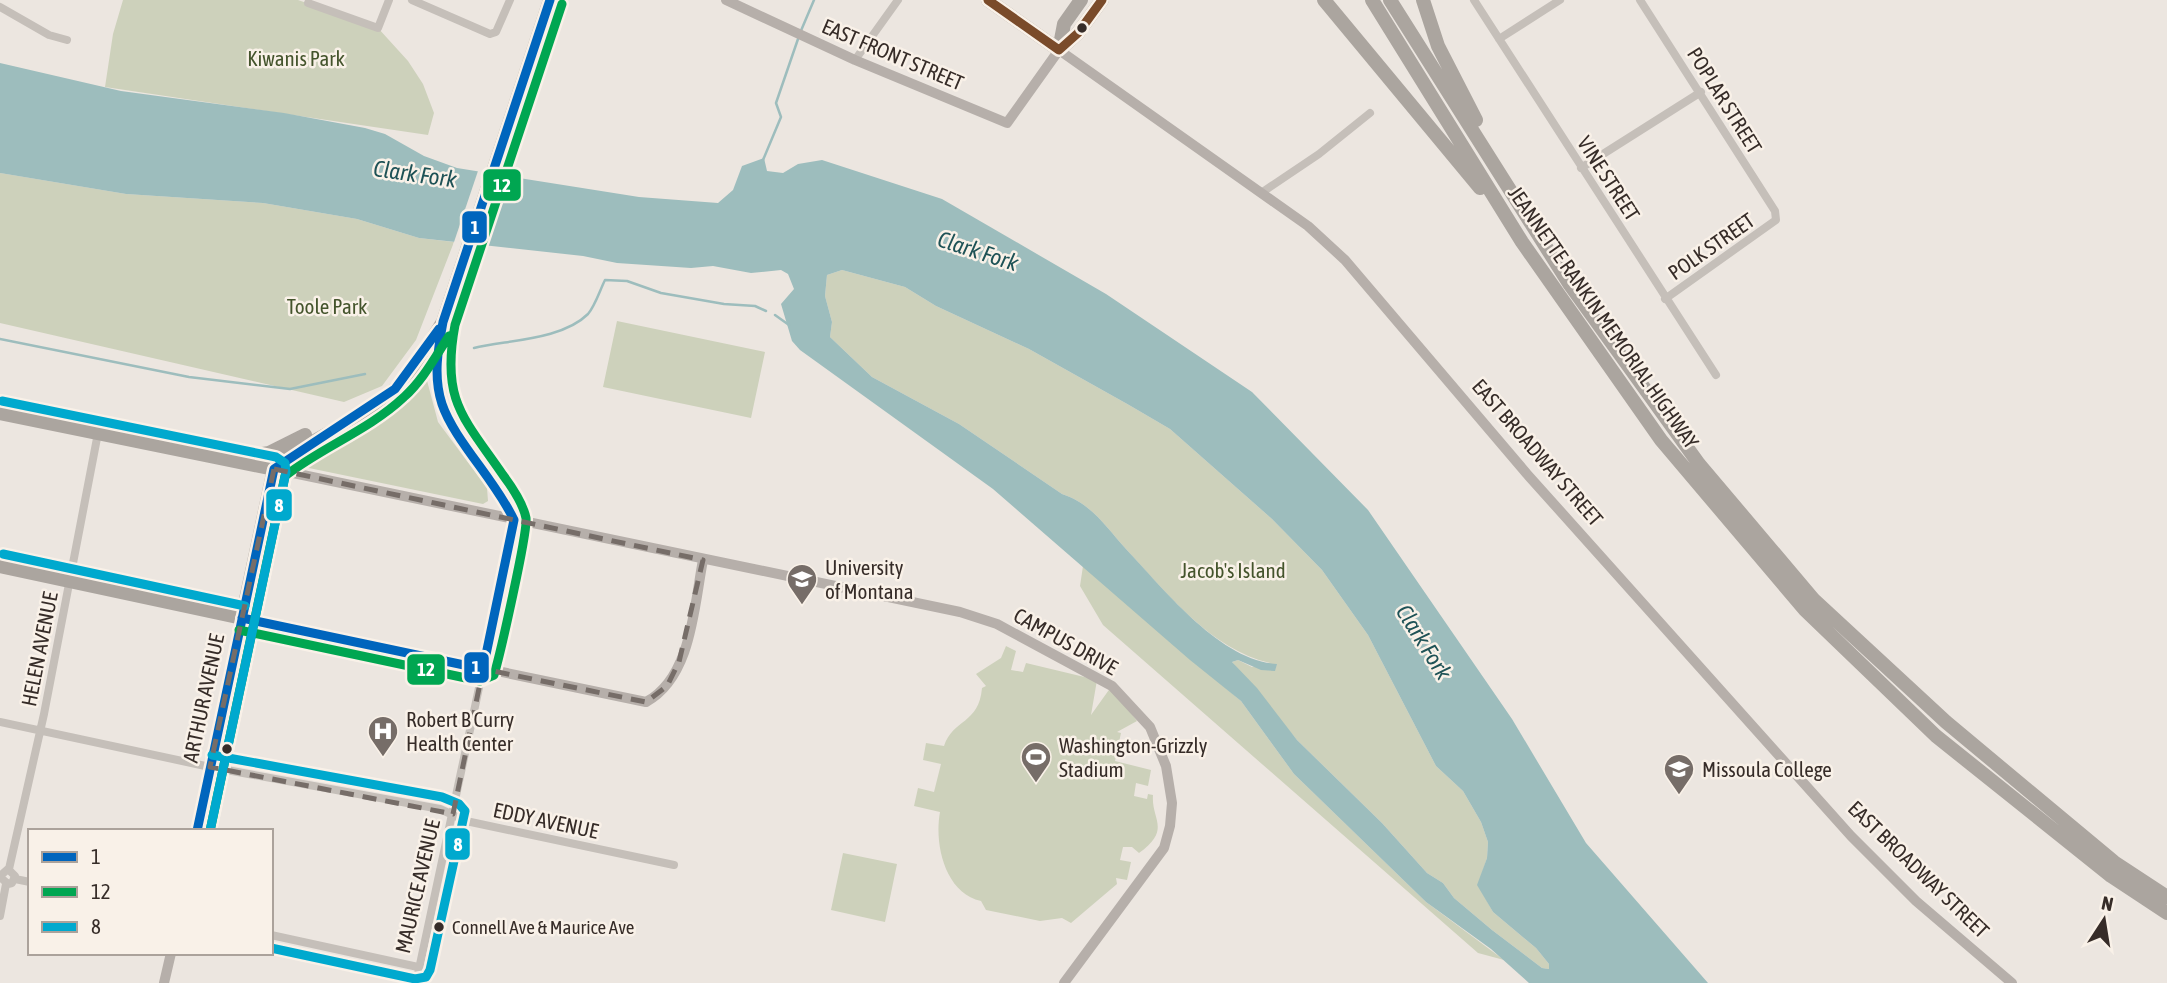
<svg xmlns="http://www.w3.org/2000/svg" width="2167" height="983" viewBox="0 0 2167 983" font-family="'Asap Condensed',sans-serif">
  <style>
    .green { fill: #cdd1bb }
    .water { fill: #9dbdbd; fill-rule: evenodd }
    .pier { fill: #ece6e0 }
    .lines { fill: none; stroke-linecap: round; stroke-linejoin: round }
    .stream { stroke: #9dbdbd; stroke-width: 2.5 }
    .street { stroke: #c5bfb9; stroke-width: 8 }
    .secondary { stroke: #b6afaa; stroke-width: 10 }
    .highway { stroke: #aba59f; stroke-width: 14 }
    .bus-1-casing { stroke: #f9f1e8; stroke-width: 14 }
    .bus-2-casing { stroke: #f9f1e8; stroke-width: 14 }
    .bus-3-casing { stroke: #f9f1e8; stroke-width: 14 }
    .bus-4-casing { stroke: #f9f1e8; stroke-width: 14 }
    .bus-1 { stroke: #0065bd; stroke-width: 9 }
    .bus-2 { stroke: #00a651; stroke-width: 9 }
    .bus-3 { stroke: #00a9ce; stroke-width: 9 }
    .bus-4 { stroke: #7a4b2a; stroke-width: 9 }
    .marked { fill: none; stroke: #766d68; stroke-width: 5; stroke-dasharray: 14 9; stroke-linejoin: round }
    .bus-dot { fill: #362c28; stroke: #f9f1e8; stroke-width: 2.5 }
    .labels { text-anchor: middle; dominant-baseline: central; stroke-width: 5; stroke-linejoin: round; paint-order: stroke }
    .bus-label { font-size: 19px; fill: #362c28; stroke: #f9f1e8; text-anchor: start }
    .street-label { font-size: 21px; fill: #362c28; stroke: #f9f1e8 }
    .park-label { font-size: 21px; fill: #44542c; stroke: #f9f1e8 }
    .poi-label { font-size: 21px; fill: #362c28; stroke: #f9f1e8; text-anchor: start }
    .water-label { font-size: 23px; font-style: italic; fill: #1e5256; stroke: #f9f1e8 }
    .line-badge { stroke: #f9f1e8; stroke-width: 2.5 }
    .badge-label { font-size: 19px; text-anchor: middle; font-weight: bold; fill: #fff }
  </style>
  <rect width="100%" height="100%" fill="#ece6e0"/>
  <!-- green -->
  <path class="green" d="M123,0H298L378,28L408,61L423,84L434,113L428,135L105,87L113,34Z
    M0,173L126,194L263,203L357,219L419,238L454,242L416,340L382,386L344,402L0,323Z
    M842,270L905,287L936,306L1029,349L1129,405L1170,429L1272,519L1322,570L1368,635L1436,766L1463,791L1481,822L1488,842L1487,858L1478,885L1493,912L1536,948L1549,964V969L1542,968L1492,930L1454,898L1443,883L1427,873L1382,823L1297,740L1232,662L1238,660L1252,667L1270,663C1210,649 1167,593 1126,549C1107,528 1091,503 1062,494L959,424L872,377L830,337L832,322L825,296L827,275Z
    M617,321L765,352L751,418L603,387Z
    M422,373H425L438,422L487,488L488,501L483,504L304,467L303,459C347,434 390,413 422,373Z
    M1083,566L1241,701L1294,774L1426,902L1504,960L1478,953L1103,625L1080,586Z
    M1006,646L1016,651L1011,670L1023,672L1026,663L1097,680L1091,715L1111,687L1137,721L1117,732L1121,733L1115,761L1151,770L1148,786L1136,783L1134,796L1147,799L1148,794L1153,795C1151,820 1172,829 1139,853L1132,847H1123L1120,860L1131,862L1127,880L1116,878L1117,884L1071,923L1062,918L1040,921L986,910L981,901C945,893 934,844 940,812L914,806L918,788L934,792L941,764L923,760L926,743L944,746C953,719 979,724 982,688L986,686L976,674L1001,658Z
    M843,853L897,864L885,922L831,910Z"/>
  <!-- water -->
  <path class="water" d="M0,63L121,91L284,113L365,128L385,134L424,156L457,168L639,197L718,203L733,190L742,166L764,158L767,171L783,173L798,164L822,160L942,199L1106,294L1252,392L1368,510L1512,719L1586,843L1708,983H1529L1491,949L1426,902L1294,774L1241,701L1190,660L993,489L800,350L792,341L781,304L794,289L788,274L781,270L751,273L713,266L691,268L617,263L583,256L419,238L357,219L263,203L126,194L0,173ZM842,270L905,287L936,306L1029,349L1129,405L1170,429L1272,519L1322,570L1368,635L1436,766L1463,791L1481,822L1488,842L1487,858L1477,885L1493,912L1536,948L1549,964V969L1542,968L1492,930L1454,898L1443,883L1427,873L1382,823L1297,740L1257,688L1232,662L1238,660L1261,670L1275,671L1277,664C1220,661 1163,588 1126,549C1107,528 1091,503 1062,494L959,424L872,377L830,337L832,322L825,296L827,275Z"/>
  <!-- pier -->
  <path class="pier" d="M479,168L509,173L483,249L453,245Z"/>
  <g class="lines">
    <!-- stream -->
    <path class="stream" d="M800,33L814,0
      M763,160L781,117L776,103L798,39
      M775,315L789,325
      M0,339L189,377L290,389L365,374
      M474,348C507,340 562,340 588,314C595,306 600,290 605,280L627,281L661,293L724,304L755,306L766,311"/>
    <!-- street -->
    <path class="street" d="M412,0L490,34L496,32L510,0
      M1474,0L1716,375
      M1640,0L1775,211L1776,220L1665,299
      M308,3L378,28L389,0
      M0,7L49,35L67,40
      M1499,39L1560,0
      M855,60L898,0
      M1581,168L1701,92
      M1261,193L1319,154L1370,113
      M0,722L210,767L440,809L466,821L674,865
      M9,869L44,714L98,433
      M0,876L8,869L15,876L12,883L8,884L0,877
      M15,879L30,882
      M0,916L6,884
      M271,935L418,967
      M416,983L483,669"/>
    <!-- secondary -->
    <path class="secondary" d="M726,0L855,60L1007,123L1059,50L1308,226L1345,260L1527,474L1851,836L1916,901L2012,983
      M442,328C437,353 433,379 442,404C456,448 498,477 514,520L483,669
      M274,469L960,612L997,624L1112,686L1150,727L1166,766L1172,803L1170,826L1164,848L1064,983
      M197,831L242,618L646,702C692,677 694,606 703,560
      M164,983L171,953"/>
    <!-- highway -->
    <path class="highway" d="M988,0L1059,50
      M1324,0L1480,188
      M1372,0L1522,242L1661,440L1805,610L1936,736L2111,876L2167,913
      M1390,0L1570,285L1699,464L1814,600L1946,722L2114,862L2167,897
      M1423,0L1438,46L1476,120
      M1059,50L1078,33L1102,0
      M1059,50L1064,24L1081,0
      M0,413L274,469
      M242,457L269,453L305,435
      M0,566L242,618L274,469C311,437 361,422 396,388C415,369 428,345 443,322L550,0"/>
    <!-- bus-1 casing -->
    <g class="bus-1-casing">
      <path id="bus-1" d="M242,618L483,669L514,520C496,481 454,440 442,404C433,377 438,349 443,322L550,0
        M197,831L274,469L395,389L439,329"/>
    </g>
    <!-- bus-2 casing -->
    <g class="bus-2-casing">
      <path id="bus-2" d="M239,630L480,681L494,675C500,655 528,532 526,518C523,503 512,487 503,475C463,417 441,400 455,325L562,4
        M210,831L285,476C322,447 369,430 404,397C423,380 435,357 449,336"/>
    </g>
    <!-- bus-3 casing -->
    <g class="bus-3-casing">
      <path id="bus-3" d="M2,401L276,457L285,463L286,472L210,831
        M3,554L245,606
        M212,755L442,797L459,804L465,811L430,970L426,977L415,979L271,948"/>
    </g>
    <!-- bus-4 casing -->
    <g class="bus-4-casing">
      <path id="bus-4" d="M988,0L1059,50
        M1059,50L1078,33L1102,0"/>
    </g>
    <!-- bus-1 -->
    <use href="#bus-1" class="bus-1"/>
    <!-- bus-2 -->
    <use href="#bus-2" class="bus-2"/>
    <!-- bus-3 -->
    <use href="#bus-3" class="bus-3"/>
    <!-- bus-4 -->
    <use href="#bus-4" class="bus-4"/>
  </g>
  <!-- marked area -->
  <path class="marked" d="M274,469L703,560L679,662L667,686L646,702L483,669L453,814L210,767Z"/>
  <!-- icons -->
  <defs>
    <g id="university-pin" transform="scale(1.575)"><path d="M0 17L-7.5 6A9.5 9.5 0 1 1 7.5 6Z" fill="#766d68" stroke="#f9f1e8"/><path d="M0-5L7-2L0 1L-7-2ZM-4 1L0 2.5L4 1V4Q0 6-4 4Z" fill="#fff"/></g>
    <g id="hospital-pin" transform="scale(1.575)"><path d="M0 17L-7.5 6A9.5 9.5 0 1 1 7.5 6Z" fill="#766d68" stroke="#f9f1e8"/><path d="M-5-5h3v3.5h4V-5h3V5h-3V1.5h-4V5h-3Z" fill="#fff"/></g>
    <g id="stadium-pin" transform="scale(1.575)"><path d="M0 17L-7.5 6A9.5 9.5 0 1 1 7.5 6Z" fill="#766d68" stroke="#f9f1e8"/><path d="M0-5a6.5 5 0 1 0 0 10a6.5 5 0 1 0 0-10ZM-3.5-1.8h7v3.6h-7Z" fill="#fff"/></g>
  </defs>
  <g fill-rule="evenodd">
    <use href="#university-pin" x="802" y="579"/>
    <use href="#hospital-pin" x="383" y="731"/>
    <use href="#stadium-pin" x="1036" y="757"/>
    <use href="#university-pin" x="1679" y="769"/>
  </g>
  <!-- markers -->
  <g class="bus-dot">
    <circle cx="1082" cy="28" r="6"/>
    <circle cx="227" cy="749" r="6"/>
    <circle cx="439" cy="927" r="6"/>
  </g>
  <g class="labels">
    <!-- bus labels -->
    <g class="bus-label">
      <text x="452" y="927">Connell Ave &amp; Maurice Ave</text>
    </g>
    <!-- street labels -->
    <g class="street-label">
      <text transform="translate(893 54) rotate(23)">EAST FRONT STREET</text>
      <text transform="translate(1725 100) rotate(58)">POPLAR STREET</text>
      <text transform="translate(1609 178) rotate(57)">VINE STREET</text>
      <text transform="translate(1711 246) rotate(-35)">POLK STREET</text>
      <text transform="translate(1604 317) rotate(55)">JEANNETTE RANKIN MEMORIAL HIGHWAY</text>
      <text transform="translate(1538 452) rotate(49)">EAST BROADWAY STREET</text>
      <text transform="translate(1066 641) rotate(29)">CAMPUS DRIVE</text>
      <text transform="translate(39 649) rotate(-79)">HELEN AVENUE</text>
      <text transform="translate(203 698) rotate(-78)">ARTHUR AVENUE</text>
      <text transform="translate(546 820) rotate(12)">EDDY AVENUE</text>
      <text transform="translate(1919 869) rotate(44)">EAST BROADWAY STREET</text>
      <text transform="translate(417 886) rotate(-77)">MAURICE AVENUE</text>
    </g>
    <!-- park labels -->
    <g class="park-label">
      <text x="296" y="58">Kiwanis Park</text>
      <text x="327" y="306">Toole Park</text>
      <text x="1233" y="570">Jacob's Island</text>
    </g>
    <!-- poi labels -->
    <g class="poi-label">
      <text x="825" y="567">University<tspan x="825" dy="24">of Montana</tspan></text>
      <text x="406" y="719">Robert B Curry<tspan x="406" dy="24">Health Center</tspan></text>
      <text x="1059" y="745">Washington-Grizzly<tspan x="1059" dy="24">Stadium</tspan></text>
      <text x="1702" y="769">Missoula College</text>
    </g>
    <!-- water labels -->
    <g class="water-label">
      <text transform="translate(415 174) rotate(8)">Clark Fork</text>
      <text transform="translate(978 251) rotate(18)">Clark Fork</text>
      <text transform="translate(1424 642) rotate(58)">Clark Fork</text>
    </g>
  </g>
  <g class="line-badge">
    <rect x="482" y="168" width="40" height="34" rx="7" fill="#00a651"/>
    <rect x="461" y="210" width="27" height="34" rx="7" fill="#0065bd"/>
    <rect x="265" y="488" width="28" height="34" rx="7" fill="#00a9ce"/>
    <rect x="463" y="651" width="27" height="33" rx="7" fill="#0065bd"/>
    <rect x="406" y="653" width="40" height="33" rx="7" fill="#00a651"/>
    <rect x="444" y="827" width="27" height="34" rx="7" fill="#00a9ce"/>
  </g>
  <g class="badge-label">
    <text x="502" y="192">12</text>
    <text x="475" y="234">1</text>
    <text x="279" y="512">8</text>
    <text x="476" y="674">1</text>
    <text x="426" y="676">12</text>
    <text x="458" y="851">8</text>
  </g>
  <!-- legend -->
  <rect x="28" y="829" width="245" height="126" fill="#f9f1e8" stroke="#aba29b" stroke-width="2"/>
  <rect x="42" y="852" width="35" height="10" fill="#0065bd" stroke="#aba29b" stroke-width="2"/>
  <text x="91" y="864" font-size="21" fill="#362c28">1</text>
  <rect x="42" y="887" width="35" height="10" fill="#00a651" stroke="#aba29b" stroke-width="2"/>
  <text x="91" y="899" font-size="21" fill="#362c28">12</text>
  <rect x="42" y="922" width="35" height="10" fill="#00a9ce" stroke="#aba29b" stroke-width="2"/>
  <text x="91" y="934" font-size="21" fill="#362c28">8</text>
  <!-- north arrow -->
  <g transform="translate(2104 920) rotate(12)" stroke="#f9f1e8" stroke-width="5" paint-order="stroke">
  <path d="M0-5L12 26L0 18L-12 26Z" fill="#362c28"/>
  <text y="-10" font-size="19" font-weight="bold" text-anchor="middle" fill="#362c28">N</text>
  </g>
</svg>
